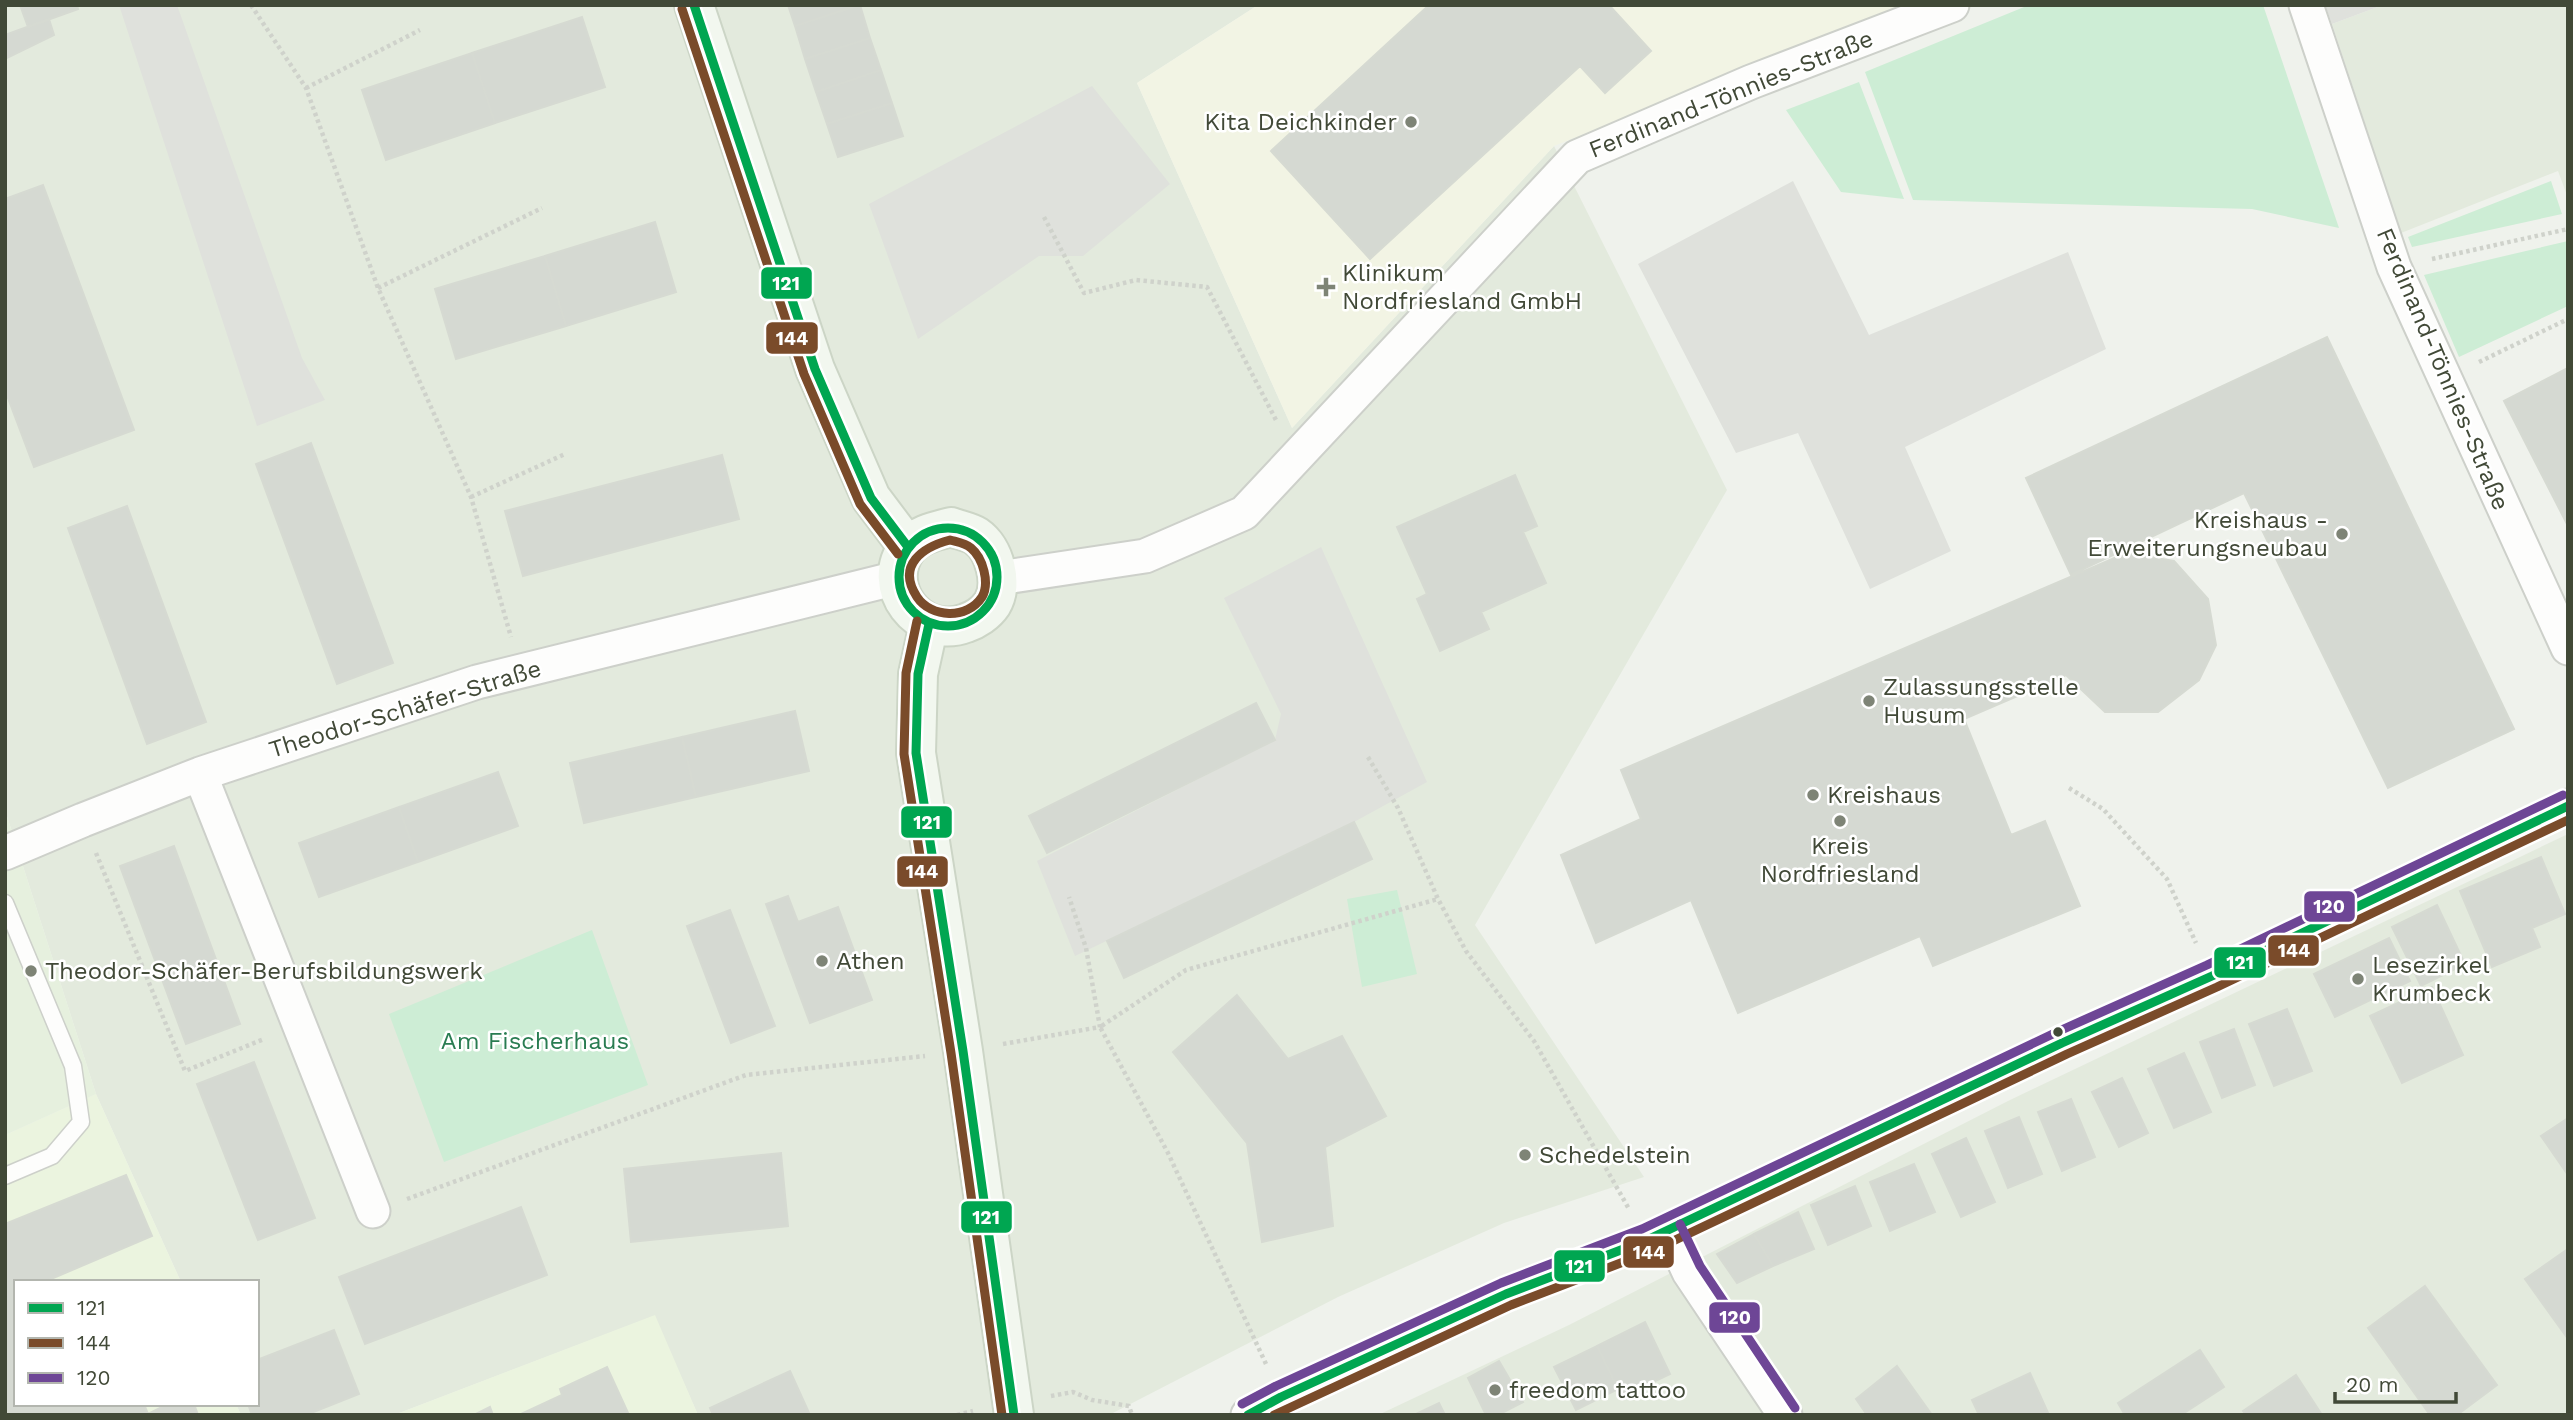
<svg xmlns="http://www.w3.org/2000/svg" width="2573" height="1420" viewBox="0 0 2573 1420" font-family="'Work Sans',sans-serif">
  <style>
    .residential { fill: #e3eadd }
    .commercial { fill: #ebf4df }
    .education { fill: #e6f0de }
    .medical { fill: #f2f4e4 }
    .green { fill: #cdedd5 }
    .parking { fill: #dfe1dc }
    .building { fill: #d5d9d2; stroke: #d6dad2; stroke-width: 2 }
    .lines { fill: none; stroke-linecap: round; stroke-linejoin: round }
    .service-casing { stroke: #cdd0ca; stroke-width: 19 }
    .minor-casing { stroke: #cdd0ca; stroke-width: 37 }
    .secondary-casing { stroke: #ccd5c6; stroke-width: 42 }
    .path { stroke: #cfd2cb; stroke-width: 4.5; stroke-dasharray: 3.5 3.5; stroke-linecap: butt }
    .service { stroke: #fdfdfc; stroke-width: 16 }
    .minor { stroke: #fdfdfc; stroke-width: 33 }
    .secondary { stroke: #f2f7ef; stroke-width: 38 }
    .bus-1-casing { stroke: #fff; stroke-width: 14 }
    .bus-2-casing { stroke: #fff; stroke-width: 14 }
    .bus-3-casing { stroke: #fff; stroke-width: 14 }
    .bus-1 { stroke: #00a651; stroke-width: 9 }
    .bus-2 { stroke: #7a4b2a; stroke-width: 9 }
    .bus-3 { stroke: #6e4696; stroke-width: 9 }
    .poi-dot { fill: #7e8476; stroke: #fff; stroke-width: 2.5 }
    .bus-dot { fill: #414937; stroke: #fff; stroke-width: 2.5 }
    .labels { text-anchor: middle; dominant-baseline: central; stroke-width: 5; stroke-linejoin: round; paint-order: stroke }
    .street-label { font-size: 24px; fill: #414937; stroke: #fff }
    .poi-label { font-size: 24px; fill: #414937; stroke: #fff; text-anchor: start }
    .park-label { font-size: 24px; fill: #297c51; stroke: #fff }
    .line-badge { stroke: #fff; stroke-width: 2.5 }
    .badge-label { font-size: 19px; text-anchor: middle; font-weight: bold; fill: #fff }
  </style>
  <rect width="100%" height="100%" fill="#eff2ec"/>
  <!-- residential -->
  <path class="residential" d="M5,5H1258L1137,83L1292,428L1554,146L1727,490L1475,925L1644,1177L1504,1223L1338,1297L1109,1415H698L654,1316L394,1415H241L236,1404H257V1282H181L96,1094L5,810Z
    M2383,5H2568V198L2558,171L2401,233L2332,24Z
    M2568,834V1415H1378L1569,1325L2008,1101Z"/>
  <!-- commercial -->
  <path class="commercial" d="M96,1094L181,1282H16V1404H236L241,1415H5V1135Z
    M655,1315L698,1415H394Z"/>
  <!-- education -->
  <path class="education" d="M5,810L96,1094L5,1135Z"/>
  <!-- medical -->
  <path class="medical" d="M1258,5H1910L1554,146L1292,428L1137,83Z"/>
  <!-- green -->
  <path class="green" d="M2029,5H2263L2339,228L2252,209L1913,200L1865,72Z
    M1859,82L1904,199L1841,192L1786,110Z
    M2551,181L2562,214L2412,247L2408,237Z
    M2568,241V306L2459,357L2424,275Z
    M1397,890L1417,974L1362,987L1347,899Z
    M592,930L648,1085L444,1162L389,1014Z"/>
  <!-- parking -->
  <path class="parking" d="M119,5H177L302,358L325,400L257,426Z
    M2325,5H2383L2332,24Z
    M1092,86L1170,184L1083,256H1039L918,339L869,204Z
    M1793,181L1869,335L2068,252L2106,349L1905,447L1951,551L1870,589L1798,433L1736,453L1638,264Z
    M1321,547L1427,782L1354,822L1075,956L1037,861L1275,740L1281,714L1224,598Z"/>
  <!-- building -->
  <path class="building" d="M20,5H77L78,9L28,27Z
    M788,5H858L795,26Z
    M860,5L870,38L805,59L795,26Z
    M1429,5H1609L1651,51L1605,93L1580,66L1370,259L1271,151Z
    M582,17L605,87L495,123L472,53Z
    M49,19L54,35L5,59V35Z
    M870,38L881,70L816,92L805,59Z
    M472,53L495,123L386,160L362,90Z
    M881,70L892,103L827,124L816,92Z
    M892,103L903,136L838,157L827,124Z
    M43,185L134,430L34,467L5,390V199Z
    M655,222L676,292L566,326L545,256Z
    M545,256L566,326L456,359L435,289Z
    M2327,337L2514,729L2388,788L2244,493L2071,575L2026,478Z
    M2568,368V526L2504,401Z
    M311,443L393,663L337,684L256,464Z
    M722,455L739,519L523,576L505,511Z
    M1515,475L1537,526L1523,532L1546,583L1481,612L1489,629L1440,651L1417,599L1427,594L1397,527Z
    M127,506L206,722L147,744L68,528Z
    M2126,553L2174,561L2208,599L2216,645L2199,680L2158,712H2105L2066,675L1964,719L2011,835L2045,821L2080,906L1933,966L1920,936L1738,1013L1691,900L1596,943L1561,855L1641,819L1621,770Z
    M1256,703L1275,740L1047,853L1029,816Z
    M795,711L809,771L696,797L682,737Z
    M682,737L696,797L584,823L570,763Z
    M498,772L518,826L418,862L399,807Z
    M399,807L418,862L319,897L299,843Z
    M1354,822L1372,859L1124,978L1107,941Z
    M174,846L240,1024L186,1044L120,866Z
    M2541,857L2565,914L2532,928L2540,947L2492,967L2460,891Z
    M788,896L798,922L838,907L872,1000L810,1023L766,904Z
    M2437,905L2465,964L2421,986L2392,927Z
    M730,910L775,1026L731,1043L687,926Z
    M2389,938L2410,981L2335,1017L2314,974Z
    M2432,987L2463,1055L2402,1083L2370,1016Z
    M1237,995L1288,1059L1342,1036L1386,1116L1325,1147L1333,1226L1262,1242L1247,1143L1173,1052Z
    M2287,1009L2312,1071L2274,1086L2249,1024Z
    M2234,1029L2255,1085L2222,1098L2200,1042Z
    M2184,1053L2211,1112L2174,1128L2148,1069Z
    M254,1062L315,1218L258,1240L197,1084Z
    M2122,1078L2148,1133L2119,1147L2092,1092Z
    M2071,1099L2095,1157L2062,1171L2038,1112Z
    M2019,1117L2042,1174L2008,1188L1985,1131Z
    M2568,1118V1175L2541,1136Z
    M1966,1138L1995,1202L1961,1217L1932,1154Z
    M781,1153L788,1226L631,1242L624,1169Z
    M1914,1164L1935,1212L1890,1231L1870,1182Z
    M126,1175L152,1236L44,1282H16V1404H144L148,1414L168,1404H194L198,1415H5V1224Z
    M1855,1186L1871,1226L1828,1245L1811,1205Z
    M521,1207L547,1275L365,1344L339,1277Z
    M1798,1212L1814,1249L1773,1266L1754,1234Z
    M1754,1234L1773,1266L1737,1283L1717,1254Z
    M2568,1249V1339L2525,1279Z
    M2425,1286L2497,1385L2457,1415H2430L2368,1328Z
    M1645,1322L1670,1374L1622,1397L1597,1346Z
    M334,1330L359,1394L306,1415H252L248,1404H257V1360Z
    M1597,1346L1618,1389L1576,1410L1554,1367Z
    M2200,1350L2224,1387L2181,1415H2125L2118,1403Z
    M1499,1361L1523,1402L1498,1415H1486L1468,1378Z
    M1897,1366L1932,1415H1867L1856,1399Z
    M607,1367L629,1415H519L562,1395L560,1389Z
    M790,1371L810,1415H713L710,1408Z
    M2030,1373L2049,1415H1979L1972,1400Z
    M2296,1375L2322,1415H2246L2243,1411Z
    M1439,1403L1445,1415H1414Z
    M490,1407L493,1415H474Z"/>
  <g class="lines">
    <!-- service casing -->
    <g class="service-casing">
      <path id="service" d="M5,903L73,1066L81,1122L52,1156L5,1176"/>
    </g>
    <!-- minor casing -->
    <g class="minor-casing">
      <path id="minor" d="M2306,5L2394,267L2568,648
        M999,578L1145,556L1244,513L1577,157L1751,82L1952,5
        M200,774L373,1211
        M5,853L83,820L200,774L477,682L897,578
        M1669,1229L1689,1272L1785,1415
        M1248,1415L1281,1397L1506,1294L1647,1240L2062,1043L2212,976L2568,806"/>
    </g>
    <!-- secondary casing -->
    <g class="secondary-casing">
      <path id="secondary" d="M694,5L815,369L871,498L908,547
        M951,527C959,530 970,532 976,536C995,549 1004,585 992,604C986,613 975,620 966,623C919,641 878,586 908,547C919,534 936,531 951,527Z
        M929,624L918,674L916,753L963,1051L1014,1415"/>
    </g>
    <!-- path -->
    <path class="path" d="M251,5L306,88L378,288L471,497L511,637
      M306,88L420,30
      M1044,217L1084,293L1136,280L1207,287L1277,422
      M2432,259L2568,229
      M378,288L542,208
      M2479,362L2568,319
      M471,497L565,454
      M1368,757L1398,808L1438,899L1466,951L1534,1041L1629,1209
      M2069,788L2103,809L2167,879L2196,943
      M96,853L185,1071L264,1039
      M1003,1044L1100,1027L1086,948L1069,897
      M407,1199L746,1075L925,1056
      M1266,1364L1168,1153L1100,1027L1186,970L1438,899
      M1051,1396L1073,1392L1092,1400L1129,1406L1132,1415
      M957,1415L973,1411"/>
    <!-- service -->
    <use href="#service" class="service"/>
    <!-- minor -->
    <use href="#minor" class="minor"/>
    <!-- secondary -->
    <use href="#secondary" class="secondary"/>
    <!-- bus-1 casing -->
    <g class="bus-1-casing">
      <path id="bus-1" d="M694,5L815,369L871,498L908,547
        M899 577a49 49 0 1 1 98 0a49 49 0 1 1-98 0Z
        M929,624L918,674L916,753L963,1051L1014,1415
        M1248,1415L1281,1397L1506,1294L1647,1240L2062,1043L2212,976L2568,806"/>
    </g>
    <!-- bus-2 casing -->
    <g class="bus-2-casing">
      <path id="bus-2" d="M682,9L804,374L860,504L898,554
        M950,540C957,542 965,543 971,548C983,558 990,583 982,597C967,620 931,618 917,597C896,565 923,547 950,540Z
        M917,621L906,673L904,754L951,1053L1002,1415
        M1274,1415L1511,1305L1652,1251L2067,1054L2217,987L2568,820"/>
    </g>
    <!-- bus-3 casing -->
    <g class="bus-3-casing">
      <path id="bus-3" d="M1680,1224L1700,1266L1795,1408
        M1242,1404L1276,1386L1501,1283L1642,1229L2057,1032L2207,965L2563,795"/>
    </g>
    <!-- bus-1 -->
    <use href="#bus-1" class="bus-1"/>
    <!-- bus-2 -->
    <use href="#bus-2" class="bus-2"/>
    <!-- bus-3 -->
    <use href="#bus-3" class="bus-3"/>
  </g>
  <!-- markers -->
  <g class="poi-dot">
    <circle cx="1411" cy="122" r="7"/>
    <path d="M1322.5 276.5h7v7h7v7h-7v7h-7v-7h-7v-7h7z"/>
    <circle cx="2342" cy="534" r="7"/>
    <circle cx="1869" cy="701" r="7"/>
    <circle cx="1813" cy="795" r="7"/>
    <circle cx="1840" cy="821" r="7"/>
    <circle cx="822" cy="961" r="7"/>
    <circle cx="31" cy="971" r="7"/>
    <circle cx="2358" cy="979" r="7"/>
    <circle cx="1525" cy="1155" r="7"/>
    <circle cx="1495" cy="1390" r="7"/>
  </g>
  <circle class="bus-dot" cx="2058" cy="1032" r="6"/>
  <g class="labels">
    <!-- street labels -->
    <g class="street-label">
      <text transform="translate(1731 94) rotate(-22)">Ferdinand-Tönnies-Straße</text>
      <text transform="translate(2443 369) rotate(67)">Ferdinand-Tönnies-Straße</text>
      <text transform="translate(405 709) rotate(-17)">Theodor-Schäfer-Straße</text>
    </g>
    <!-- poi labels -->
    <g class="poi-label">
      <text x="1397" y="122" text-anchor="end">Kita Deichkinder</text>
      <text x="1342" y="273">Klinikum<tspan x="1342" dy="28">Nordfriesland GmbH</tspan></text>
      <text x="2328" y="520" text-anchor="end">Kreishaus -<tspan x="2328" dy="28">Erweiterungsneubau</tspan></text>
      <text x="1883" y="687">Zulassungsstelle<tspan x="1883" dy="28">Husum</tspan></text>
      <text x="1827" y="795">Kreishaus</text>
      <text x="1840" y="846" text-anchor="middle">Kreis<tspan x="1840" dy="28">Nordfriesland</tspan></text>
      <text x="836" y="961">Athen</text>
      <text x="2372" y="965">Lesezirkel<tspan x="2372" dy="28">Krumbeck</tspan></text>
      <text x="45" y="971">Theodor-Schäfer-Berufsbildungswerk</text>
      <text x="1539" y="1155">Schedelstein</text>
      <text x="1509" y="1390">freedom tattoo</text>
    </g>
    <!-- park labels -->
    <g class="park-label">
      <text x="535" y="1041">Am Fischerhaus</text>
    </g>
  </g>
  <g class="line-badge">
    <rect x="760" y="266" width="53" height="34" rx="7" fill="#00a651"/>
    <rect x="765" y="321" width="54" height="34" rx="7" fill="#7a4b2a"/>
    <rect x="900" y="805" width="53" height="34" rx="7" fill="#00a651"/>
    <rect x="896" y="855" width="53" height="33" rx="7" fill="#7a4b2a"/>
    <rect x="2303" y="890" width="53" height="33" rx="7" fill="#6e4696"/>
    <rect x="2267" y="934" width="53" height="33" rx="7" fill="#7a4b2a"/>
    <rect x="2213" y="946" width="54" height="33" rx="7" fill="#00a651"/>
    <rect x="960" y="1200" width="53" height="34" rx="7" fill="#00a651"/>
    <rect x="1622" y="1235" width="53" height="34" rx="7" fill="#7a4b2a"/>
    <rect x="1553" y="1249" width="53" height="34" rx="7" fill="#00a651"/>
    <rect x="1708" y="1301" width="53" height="33" rx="7" fill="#6e4696"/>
  </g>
  <g class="badge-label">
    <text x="786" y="290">121</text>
    <text x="792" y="345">144</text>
    <text x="927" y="829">121</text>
    <text x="922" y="878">144</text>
    <text x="2329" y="913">120</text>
    <text x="2294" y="957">144</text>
    <text x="2240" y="969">121</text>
    <text x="986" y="1224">121</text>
    <text x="1649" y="1259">144</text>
    <text x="1579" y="1273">121</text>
    <text x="1735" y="1324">120</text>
  </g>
  <!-- border -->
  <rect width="2573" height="1420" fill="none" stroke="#414937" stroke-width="14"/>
  <!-- legend -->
  <rect x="14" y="1280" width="245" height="126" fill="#ffffff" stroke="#b3b6af" stroke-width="2"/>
  <rect x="28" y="1303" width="35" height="10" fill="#00a651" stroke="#b3b6af" stroke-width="2"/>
  <text x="77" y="1315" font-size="21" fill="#414937">121</text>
  <rect x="28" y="1338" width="35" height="10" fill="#7a4b2a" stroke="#b3b6af" stroke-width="2"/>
  <text x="77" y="1350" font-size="21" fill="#414937">144</text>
  <rect x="28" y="1373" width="35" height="10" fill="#6e4696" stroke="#b3b6af" stroke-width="2"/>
  <text x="77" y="1385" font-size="21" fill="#414937">120</text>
  <!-- scale -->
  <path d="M2335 1392v10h121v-10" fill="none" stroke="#414937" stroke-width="3.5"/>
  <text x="2346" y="1392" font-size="21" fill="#414937" stroke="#ffffff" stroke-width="5" paint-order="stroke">20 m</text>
</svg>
